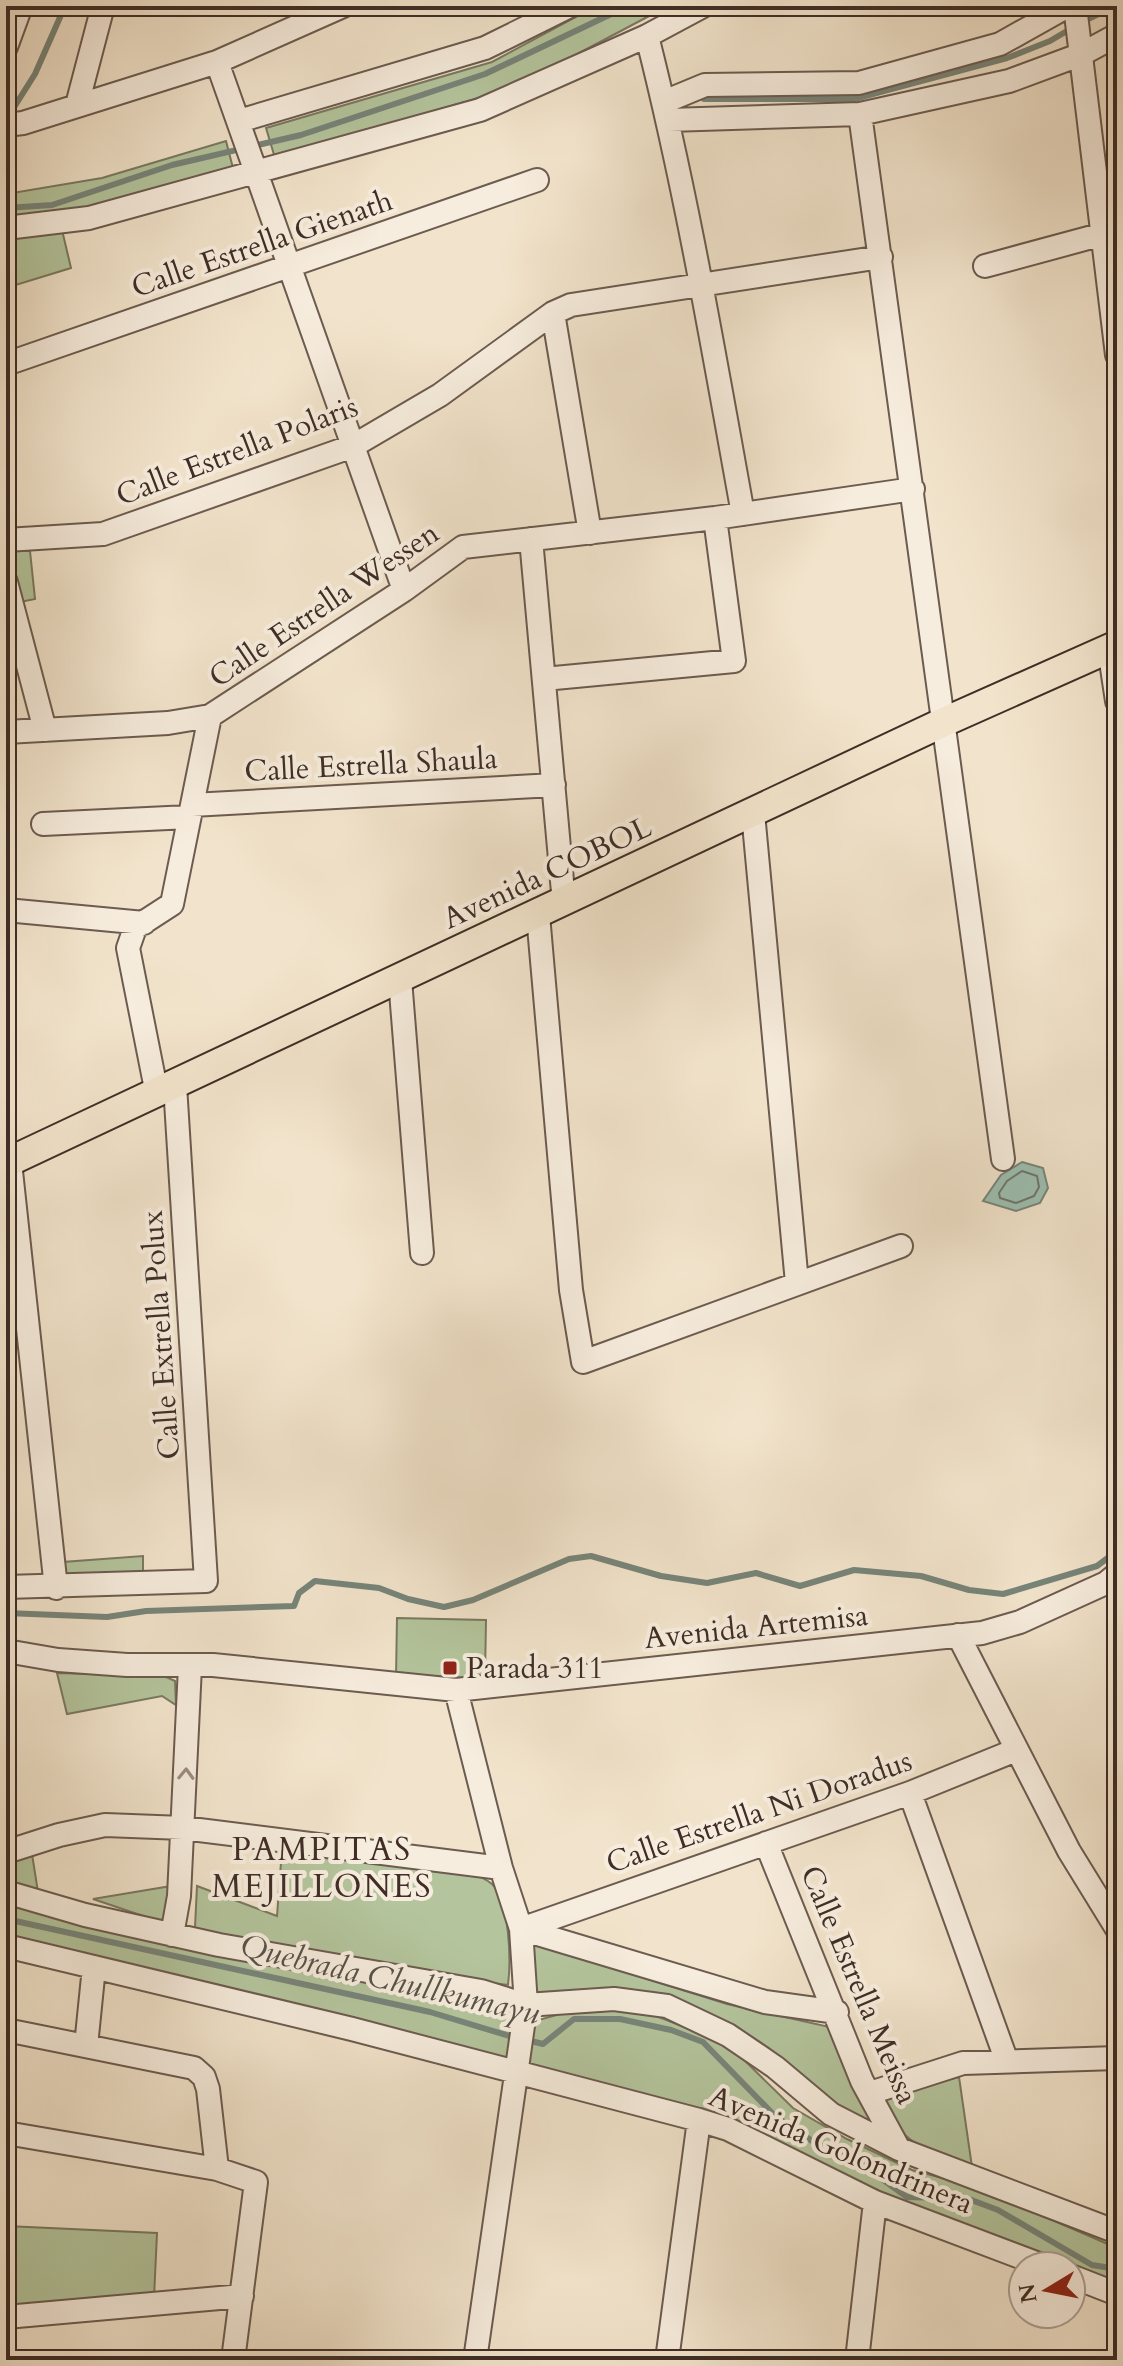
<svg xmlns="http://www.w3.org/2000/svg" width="1123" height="2366" viewBox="0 0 1123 2366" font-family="Cardo,serif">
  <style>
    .green { fill: #b4c59d; stroke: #7a7962; stroke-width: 2 }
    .water { fill: #9cbfb2; stroke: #77857a; stroke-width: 2 }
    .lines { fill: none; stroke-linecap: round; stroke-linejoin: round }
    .shore { stroke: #6e766c; stroke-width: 2 }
    .stream { stroke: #77857a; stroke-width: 6 }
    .minor-casing { stroke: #6c5b50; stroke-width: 26 }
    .major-casing { stroke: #3f2d26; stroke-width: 32 }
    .minor { stroke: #f7edde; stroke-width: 22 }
    .major { stroke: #f2e4cc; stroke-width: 28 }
    .oneway { stroke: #9b8d82 }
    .poi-dot { fill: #8f2418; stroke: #f7edde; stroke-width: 3 }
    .labels { text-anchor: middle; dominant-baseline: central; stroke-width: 8; stroke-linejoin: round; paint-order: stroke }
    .street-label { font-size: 30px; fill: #3f2d26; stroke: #f7edde }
    .poi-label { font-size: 30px; fill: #3f2d26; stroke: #f7edde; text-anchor: start }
    .neighbourhood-label { font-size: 32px; letter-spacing: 2px; fill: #3f2d26; stroke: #f7edde }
    .water-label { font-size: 32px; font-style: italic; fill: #565249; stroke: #f7edde }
  </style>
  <rect width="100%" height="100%" fill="#f2e4cc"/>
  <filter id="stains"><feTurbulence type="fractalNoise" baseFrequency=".0025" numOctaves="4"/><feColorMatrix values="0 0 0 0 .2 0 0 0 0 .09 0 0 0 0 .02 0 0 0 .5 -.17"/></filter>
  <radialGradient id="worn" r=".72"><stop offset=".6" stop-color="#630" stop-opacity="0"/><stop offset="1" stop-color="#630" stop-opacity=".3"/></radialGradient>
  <!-- green -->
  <path class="green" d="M596,6H668L515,87L275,158L266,128L492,62Z
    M226,141L233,168L65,213L6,219V194L102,178Z
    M62,230L71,268L6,288V238Z
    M7,551H30L35,599L20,602Z
    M143,1556V1576L63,1577V1562Z
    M397,1618L486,1620L485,1678L396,1677Z
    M57,1673L164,1676L175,1681L176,1705L162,1696L67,1714Z
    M282,1849L475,1874C480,1877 488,1880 492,1884C510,1901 511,1962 508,1985L410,1972L198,1933L195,1927L197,1886L277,1916Z
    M32,1854L38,1892L6,1883V1861Z
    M171,1886L164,1923L93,1899Z
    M6,1903L539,2020L581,2008L646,2012L697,2032L736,2052L793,2108L847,2139L912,2170L973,2186L1117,2248V2284L873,2192L729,2119L6,1939Z
    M533,1943L727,2004L834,2028L876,2126L827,2100L769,2048L734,2025L672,2000L534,1993Z
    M959,2077L972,2167C922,2147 905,2148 879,2098Z
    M6,2226L157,2233L154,2298L6,2309Z"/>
  <!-- water -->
  <path class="water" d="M1022,1162L1043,1168L1048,1188L1040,1203L1016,1211L983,1201L1001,1175Z"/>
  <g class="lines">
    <!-- shore -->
    <path class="shore" d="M1022,1171L1037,1176L1039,1187L1034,1196L1016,1203L1000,1198L999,1193L1007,1181Z"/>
    <!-- stream -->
    <path class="stream" d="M1082,22L1115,6
      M704,99H854L1007,58L1050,41L1072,28
      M6,120L35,74L65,6
      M6,208L52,205L172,165L301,135L485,74L628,6
      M6,1613L107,1617L146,1611L294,1606L299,1593L315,1581L379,1588L408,1599L444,1607L473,1600L569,1559L591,1556L661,1576L707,1583L756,1573L800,1586L854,1570L921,1576L969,1590L1003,1594L1097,1566L1117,1551
      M6,1919L430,2012L516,2038
      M527,2040L543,2044L574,2019H620L671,2030L703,2042L775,2116L815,2143L853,2158L907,2197L944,2198L958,2195L998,2210L1092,2265L1117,2269"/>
    <!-- minor casing -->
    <g class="minor-casing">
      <path id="minor" d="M1075,6L1117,355
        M647,36C687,194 714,354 743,514
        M6,47L21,6
        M217,62L404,590
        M664,102L705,85L859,83L1000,44L1068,6
        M77,105L103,6
        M860,114L1003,1159
        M669,120L860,114L1009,81L1082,54L1117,35
        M239,121L485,48L570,6
        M6,125L23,123L217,62L343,6
        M6,228L89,218L480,110L647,36L703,6
        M985,266L1103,234
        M553,313L590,533
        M6,364L537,180
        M531,539L564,903
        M6,540L103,534L353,446L440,395L553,313L571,305L881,257
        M6,582L45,730
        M1109,648L1117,701
        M544,679L734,661L715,518
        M6,732L168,723L210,716L404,590L463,547L715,518L913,489
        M192,805L554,785
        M753,813L797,1283
        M43,824L189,817
        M6,910L144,923
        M538,915L571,1290L583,1362L901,1246
        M400,979L422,1253
        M157,1094L128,948L135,928L172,904L210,716
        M10,1162L56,1588
        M6,1587L206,1581L175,1085
        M958,1635L1069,1851L1117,1929
        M6,1651L58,1660L127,1665H213L456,1690L982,1633L1020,1622L1106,1583L1117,1574
        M456,1690L501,1868L521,1929L526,2005L475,2360
        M910,1793L1006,2059
        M766,1843L862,2081L899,2149
        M6,1852L59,1835L105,1825L183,1828L501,1868
        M6,1892L85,1915L219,1945L481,1991L526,2005L614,1999L667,2006L728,2035L775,2067L831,2114L899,2149L1117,2232
        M521,1929L910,1793L1016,1750
        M521,1929L765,2002L837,2012
        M172,1935L179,1896L190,1666
        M6,1946L352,2029L699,2120L728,2129L875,2202L1044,2266
        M6,2030L194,2068L204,2077L208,2089L217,2169
        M86,2046L94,1967
        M870,2093L963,2063L1117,2058
        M6,2133L217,2169L256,2182L233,2360
        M1071,2276L1117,2294
        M6,2317L242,2296
        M667,2360L699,2120
        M857,2360L875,2202"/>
    </g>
    <!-- major casing -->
    <g class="major-casing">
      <path id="major" d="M6,1163L944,722L1117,645"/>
    </g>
    <!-- minor -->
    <use href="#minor" class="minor"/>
    <!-- major -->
    <use href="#major" class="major"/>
  </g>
  <!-- one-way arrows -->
  <defs><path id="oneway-chevron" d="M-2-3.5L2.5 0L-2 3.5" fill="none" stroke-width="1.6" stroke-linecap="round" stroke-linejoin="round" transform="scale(2)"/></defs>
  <use class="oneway" href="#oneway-chevron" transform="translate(186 1774) rotate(-88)"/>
  <!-- markers -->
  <rect class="poi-dot" x="442" y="1660" width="16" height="16" rx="4"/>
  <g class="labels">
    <!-- street labels -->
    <g class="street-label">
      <text transform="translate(262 244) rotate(-19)">Calle Estrella Gienath</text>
      <text transform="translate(237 451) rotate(-21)">Calle Estrella Polaris</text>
      <text transform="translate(324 605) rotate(-34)">Calle Estrella Wessen</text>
      <text transform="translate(371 765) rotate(-3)">Calle Estrella Shaula</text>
      <text transform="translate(547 873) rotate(-25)">Avenida COBOL</text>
      <text transform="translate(161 1335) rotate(-94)">Calle Extrella Polux</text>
      <text transform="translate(756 1627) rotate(-6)">Avenida Artemisa</text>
      <text transform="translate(759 1812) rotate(-19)">Calle Estrella Ni Doradus</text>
      <text transform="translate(859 1985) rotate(67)">Calle Estrella Meissa</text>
      <text transform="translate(841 2150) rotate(23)">Avenida Golondrinera</text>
    </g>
    <!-- poi labels -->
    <g class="poi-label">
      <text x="466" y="1668">Parada 311</text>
    </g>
    <!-- neighbourhood labels -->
    <g class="neighbourhood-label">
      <text x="322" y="1850">PAMPITAS<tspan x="322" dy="37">MEJILLONES</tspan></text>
    </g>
    <!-- water labels -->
    <g class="water-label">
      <text transform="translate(390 1980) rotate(13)">Quebrada Chullkumayu</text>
    </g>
  </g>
  <!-- margin -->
  <rect width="1123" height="2366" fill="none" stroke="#f2e4cc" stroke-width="32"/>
  <rect x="8" y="8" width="1107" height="2350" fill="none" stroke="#3f2d26" stroke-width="4"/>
  <rect x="16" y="16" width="1091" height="2334" fill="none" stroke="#3f2d26" stroke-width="2"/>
  <!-- north arrow -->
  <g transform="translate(1047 2290) rotate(260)"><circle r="38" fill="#f7edde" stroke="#ada094" stroke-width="2"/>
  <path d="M0-6L14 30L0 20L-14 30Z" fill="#8f2418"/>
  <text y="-12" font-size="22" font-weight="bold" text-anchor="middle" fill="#3f2d26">N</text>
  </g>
  <rect width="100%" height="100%" filter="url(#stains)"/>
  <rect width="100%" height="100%" fill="url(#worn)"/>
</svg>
